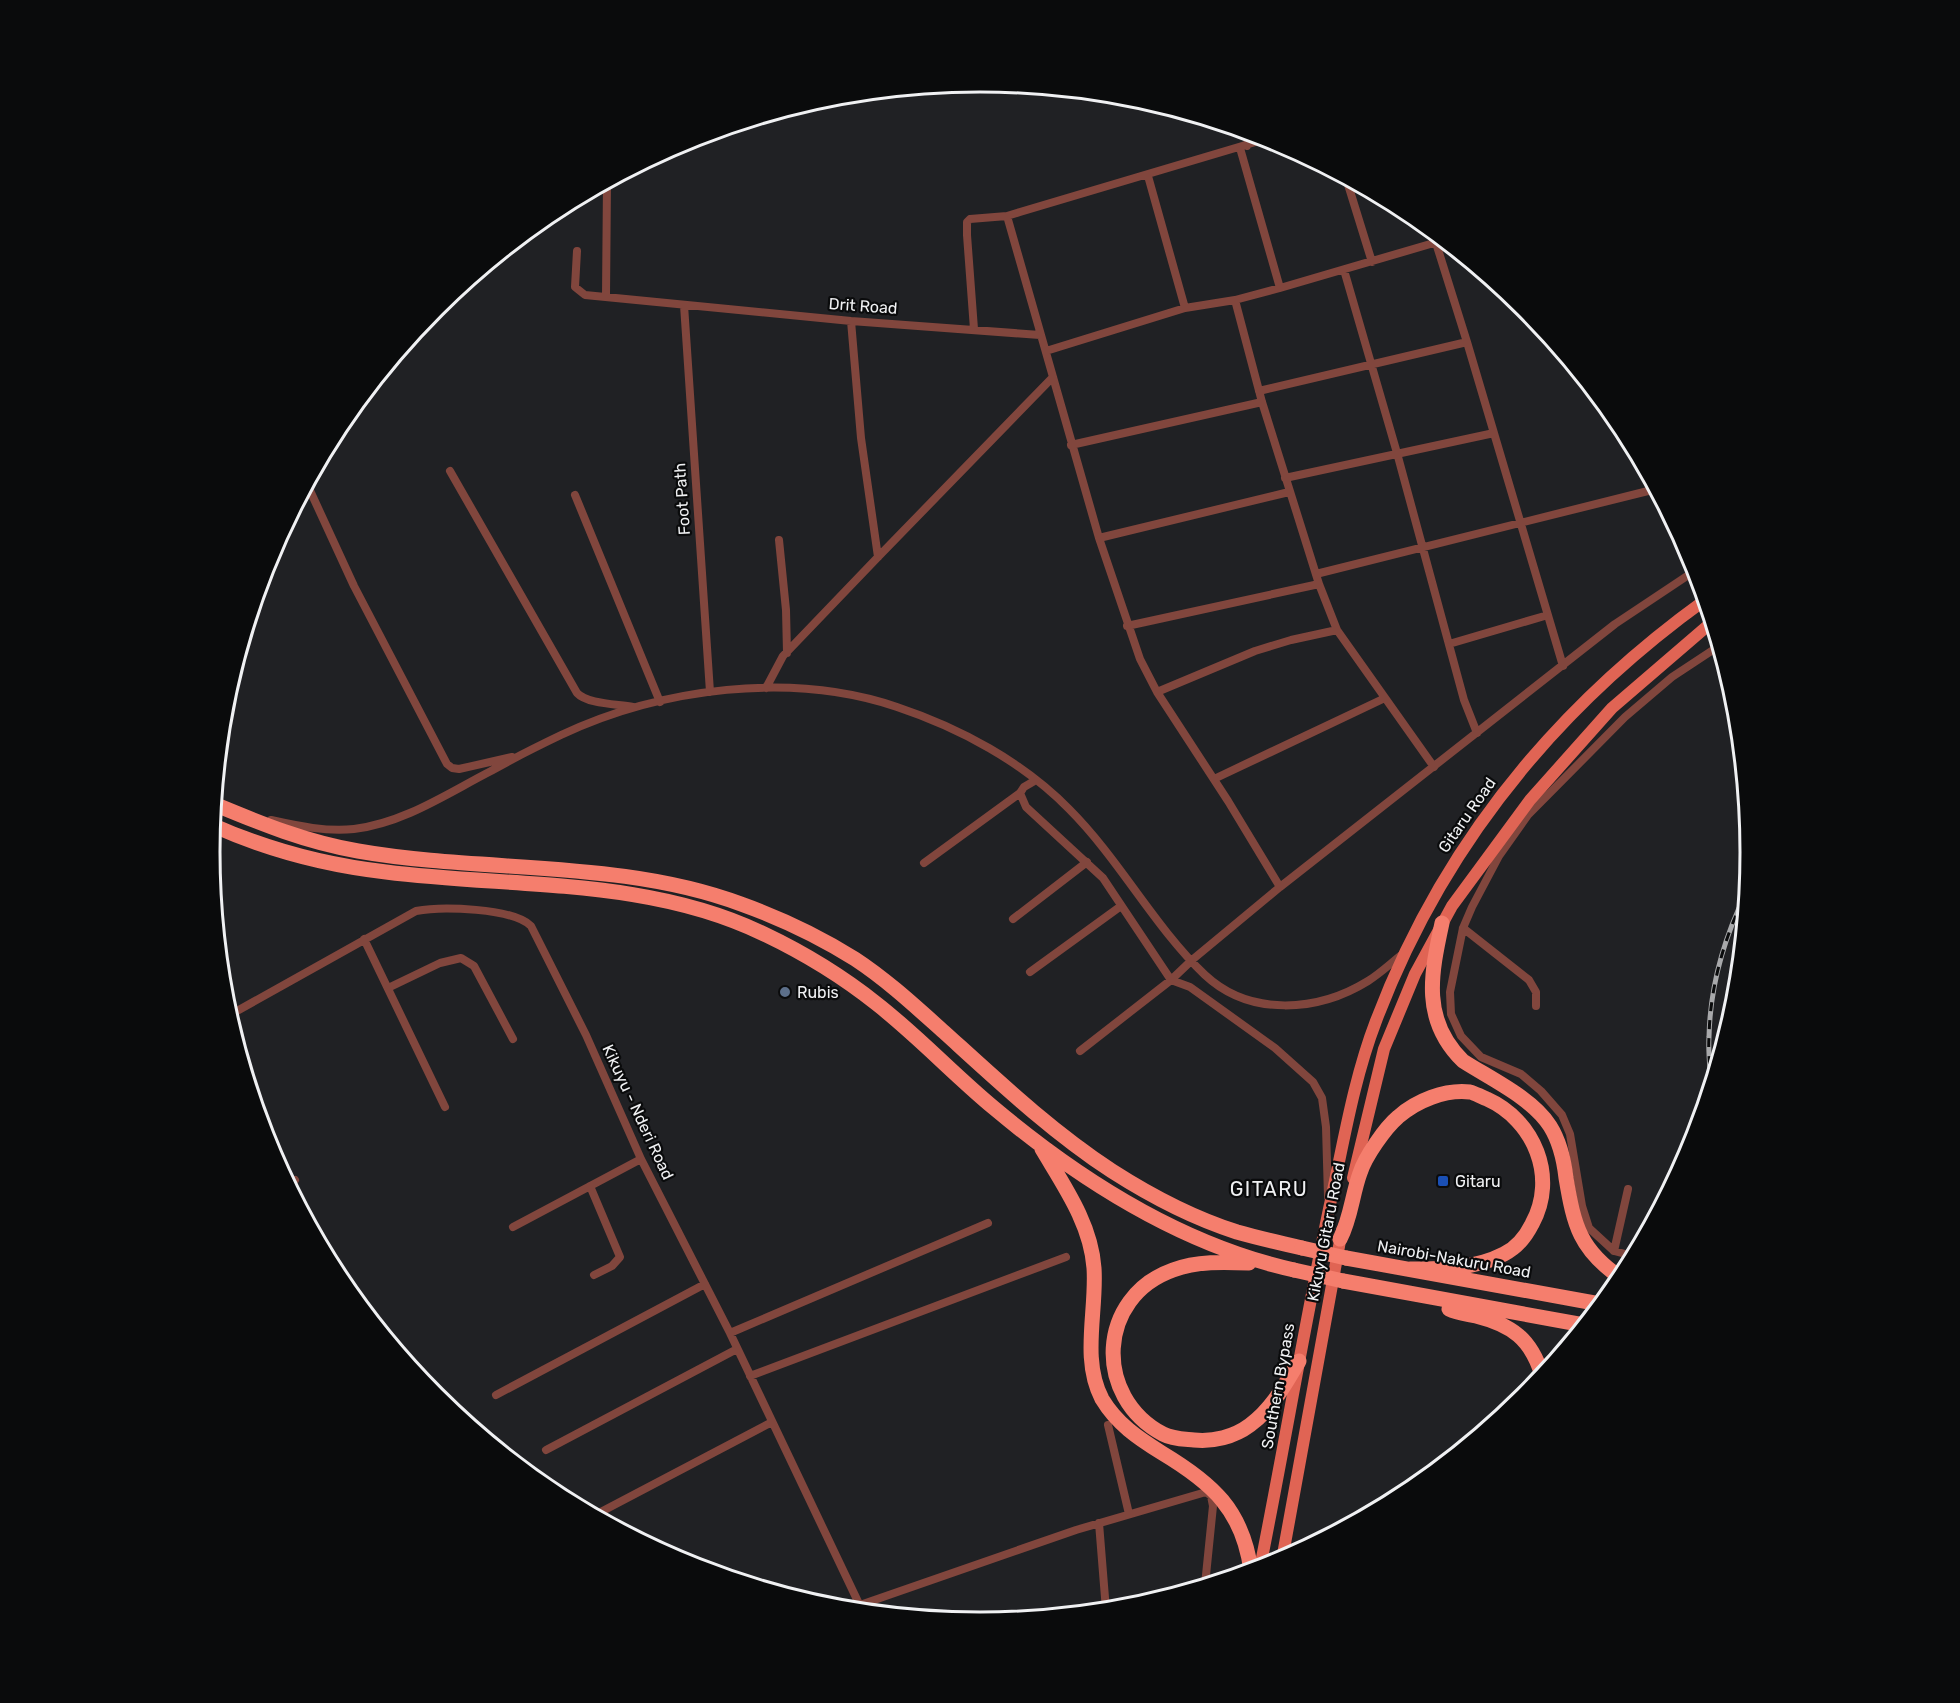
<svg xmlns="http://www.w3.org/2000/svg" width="1960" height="1703" viewBox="0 0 1960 1703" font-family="Rubik,sans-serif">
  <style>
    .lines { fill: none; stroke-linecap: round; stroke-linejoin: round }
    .street { stroke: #81463d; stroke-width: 8 }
    .primary { stroke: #e06454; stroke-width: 12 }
    .highway { stroke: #f57e6d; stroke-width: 15 }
    .rail-casing { stroke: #a8a9ab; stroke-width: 5 }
    .rail { stroke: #0a0b0c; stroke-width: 3; stroke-dasharray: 9; stroke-linecap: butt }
    .highway-bridge { stroke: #f57e6d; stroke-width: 15 }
    .service-dot { fill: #5c6f8a; stroke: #0a0b0c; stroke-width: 2 }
    .transit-dot { fill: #1a4fb4; stroke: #0a0b0c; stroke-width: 2 }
    .labels { text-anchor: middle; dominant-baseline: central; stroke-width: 4.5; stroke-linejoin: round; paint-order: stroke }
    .street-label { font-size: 16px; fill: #f0f1f3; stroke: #0a0b0c }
    .poi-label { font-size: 16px; fill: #f0f1f3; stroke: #0a0b0c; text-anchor: start }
    .quarter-label { font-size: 20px; letter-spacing: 1.5px; fill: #f0f1f3; stroke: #0a0b0c }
    .rim { fill: none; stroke: #f0f1f3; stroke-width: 3 }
  </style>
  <rect width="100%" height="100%" fill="#202124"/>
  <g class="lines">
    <!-- street -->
    <path class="street" d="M1247,146L1249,132
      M1240,148L1280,288
      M1148,176L1185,308
      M1346,178L1372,262
      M1007,216L1099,538L1140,659L1157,692L1228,801L1280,887
      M1436,243L1467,342L1563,666
      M577,251L575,287L585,295L851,321L1040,335
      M1344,270L1397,453L1464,700L1477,733
      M606,296L607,182
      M1235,300L1262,402L1319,584L1337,630L1434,767
      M684,305L710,692
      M851,321L861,438L878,557
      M974,329L967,235V222L970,219L1007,216L1020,212L1269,138
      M1046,351L1185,308L1235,300L1280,288L1444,240
      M1259,391L1467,342
      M1071,445L1262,402
      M450,471L577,693C587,704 617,704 633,707
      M1285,478L1494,433
      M307,484L354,586L447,764L452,768L459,769L512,757
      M575,495L660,702
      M1099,538L1289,492
      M779,540L786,610L787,653
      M1316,574L1656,489
      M1127,626L1319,584
      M1449,644L1548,615
      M766,688L783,656L878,557L1053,377
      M1157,692L1255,651L1291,640L1337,630
      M1214,779L1385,698
      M1036,780L1024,787L1020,793L1026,807L1103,878L1171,980L1190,987L1275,1048L1313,1082L1322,1098L1326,1127L1328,1197
      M271,820C298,826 327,832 354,829C404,823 448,793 491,771C514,758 538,746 561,735C661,688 791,671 897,707C960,728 1023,762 1069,809C1120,860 1153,925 1205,975C1250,1017 1318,1012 1368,981C1381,973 1392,962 1404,953
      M924,863L1020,793
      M1013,919L1087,862
      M1463,928L1529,980L1536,992V1006
      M364,939L445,1107
      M1030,972L1121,906
      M388,988L440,963L461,958L474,966L513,1039
      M228,1016L416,911C441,906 513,908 531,926L586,1035L641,1159L730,1333L862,1610
      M1080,1051L1171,980L1192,960L1280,887L1615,624L1696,570
      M288,1184L295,1180
      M590,1186L620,1257L612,1266L594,1275
      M513,1227L641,1159
      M1614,1251L1628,1189
      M1633,1256L1614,1251L1589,1228L1582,1206L1570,1134L1562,1115L1541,1091L1521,1074L1481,1057L1461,1036L1451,1014L1450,992L1463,928L1472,907L1499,856L1528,815L1625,717L1672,677L1719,646
      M730,1333L988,1223
      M750,1376L1066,1257
      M496,1395L705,1284
      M1108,1425L1129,1514
      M546,1450L737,1349
      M595,1515L772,1422
      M1099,1523L1106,1610
      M860,1605L1076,1530L1206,1492L1211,1496L1213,1506L1205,1585"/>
    <!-- primary -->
    <path class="primary" d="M1353,1178L1384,1049L1415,974L1452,906L1530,800L1612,708L1712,622
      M1282,1560L1342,1230
      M1260,1568C1284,1448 1304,1328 1329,1209C1343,1146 1353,1081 1376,1021C1442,846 1554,709 1705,600"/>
    <!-- highway -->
    <path class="highway" d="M214,804C262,824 306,842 358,851C483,873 621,859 741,904C780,918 820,937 855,959C887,980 916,1007 944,1032C998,1081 1051,1131 1112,1171C1151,1196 1193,1218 1237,1232C1258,1238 1280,1243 1302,1248
      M212,825C268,850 324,865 386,872C512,888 647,877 764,934C804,953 843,977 877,1004C918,1036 954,1075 994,1108C1081,1181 1182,1245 1294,1270
      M1442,923C1431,974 1421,1020 1463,1061C1491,1079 1532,1098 1550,1126C1560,1142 1564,1160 1566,1178C1574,1226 1580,1250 1621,1278
      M1042,1149C1064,1186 1091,1224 1094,1268C1097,1311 1081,1359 1102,1399C1117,1424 1138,1438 1162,1453C1212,1483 1243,1510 1251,1571
      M1340,1239C1351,1218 1352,1195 1360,1173C1365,1157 1385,1128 1398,1117C1416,1101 1445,1089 1470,1092C1475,1093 1481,1097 1487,1099C1534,1120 1558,1177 1532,1224C1526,1236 1516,1248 1504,1254C1475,1269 1443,1269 1410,1269
      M1346,1258L1600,1304
      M1249,1263C1224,1262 1197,1261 1173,1270C1097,1297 1093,1397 1163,1434C1172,1439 1184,1439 1194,1440C1213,1442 1234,1437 1250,1425C1273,1408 1285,1384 1299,1361
      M1343,1281L1584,1325
      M1449,1309C1457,1313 1467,1314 1476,1316C1512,1325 1531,1339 1542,1375"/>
    <!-- rail casing -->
    <g class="rail-casing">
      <path id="rail" d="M1711,1083C1710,1068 1708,1052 1709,1037C1710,987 1724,938 1746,893"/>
    </g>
    <!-- rail -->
    <use href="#rail" class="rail"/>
    <!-- highway-bridge -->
    <path class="highway-bridge" d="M1302,1248L1346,1258
      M1294,1270L1343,1281"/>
  </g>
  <!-- markers -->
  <circle class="service-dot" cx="785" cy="992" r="6"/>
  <rect class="transit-dot" x="1437" y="1175" width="12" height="12" rx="3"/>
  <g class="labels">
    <!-- street labels -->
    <g class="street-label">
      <text transform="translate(863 306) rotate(4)">Drit Road</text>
      <text transform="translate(682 499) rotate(-94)">Foot Path</text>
      <text transform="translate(1467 815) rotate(-55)">Gitaru Road</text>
      <text transform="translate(638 1112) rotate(65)">Kikuyu - Nderi Road</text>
      <text transform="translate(1326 1232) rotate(-79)">Kikuyu Gitaru Road</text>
      <text transform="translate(1454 1259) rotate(10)">Nairobi-Nakuru Road</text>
      <text transform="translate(1278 1386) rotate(-80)">Southern Bypass</text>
    </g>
    <!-- poi labels -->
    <g class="poi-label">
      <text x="797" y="992">Rubis</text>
      <text x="1455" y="1181">Gitaru</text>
    </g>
    <!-- quarter labels -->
    <g class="quarter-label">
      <text x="1269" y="1189">GITARU</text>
    </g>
  </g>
  <!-- crop -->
  <path d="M0 0H1960V1703H0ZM220 852a760 760 0 1 1 1520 0a760 760 0 1 1-1520 0Z" fill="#0a0b0c" fill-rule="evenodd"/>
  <path class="rim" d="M220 852a760 760 0 1 1 1520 0a760 760 0 1 1-1520 0Z"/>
</svg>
